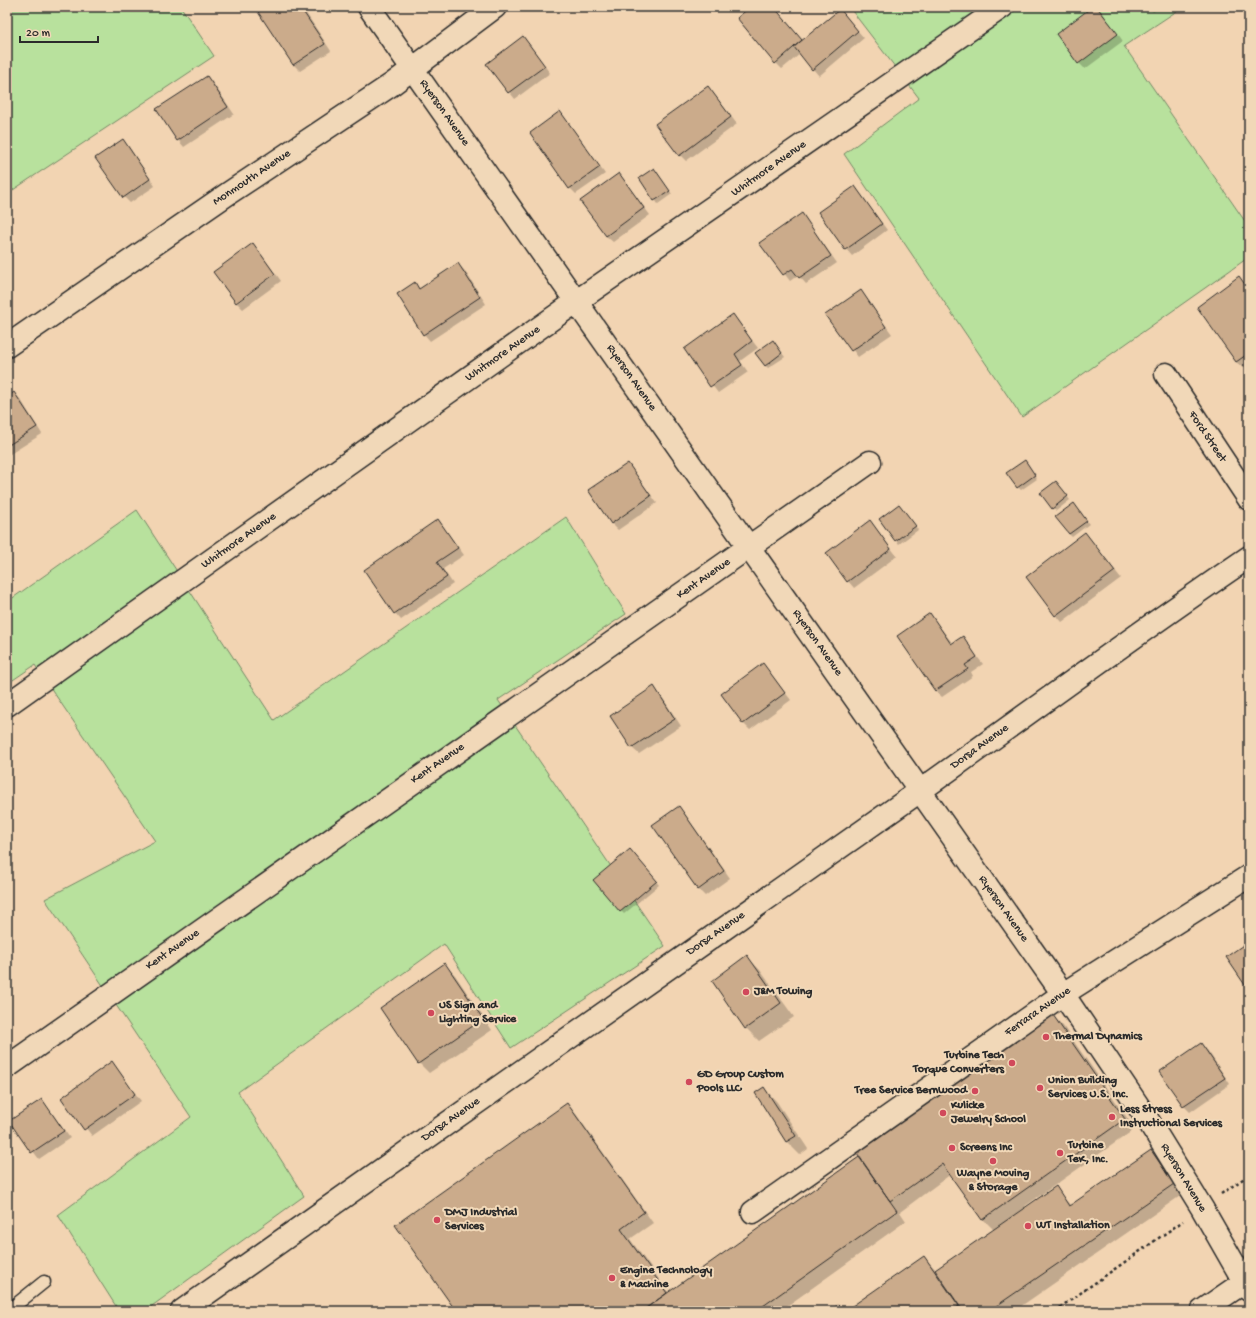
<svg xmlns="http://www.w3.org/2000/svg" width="1256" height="1318" viewBox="0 0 1256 1318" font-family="'Gochi Hand',sans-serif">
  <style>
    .green { fill: #b8e19d; stroke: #728664 }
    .shadow { fill: #0003 }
    .building { fill: #cbab8b; stroke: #2b2b2b }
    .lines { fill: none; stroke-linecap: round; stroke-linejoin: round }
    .service-casing { stroke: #2b2b2b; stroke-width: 15 }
    .minor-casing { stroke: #2b2b2b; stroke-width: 25 }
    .path { stroke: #2b2b2b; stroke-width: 2.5; stroke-dasharray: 3 3; stroke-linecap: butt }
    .service { stroke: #f1d8b8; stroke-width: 12 }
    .minor { stroke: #f1d8b8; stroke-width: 22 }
    .poi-dot { fill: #d1495b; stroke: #f1d8b8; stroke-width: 1.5 }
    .labels { text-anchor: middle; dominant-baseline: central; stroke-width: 4; stroke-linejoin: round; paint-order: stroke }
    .street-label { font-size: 12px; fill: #2b2b2b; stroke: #f1d8b8 }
    .poi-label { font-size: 12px; font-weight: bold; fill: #2b2b2b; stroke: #f1d8b8; text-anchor: start }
  </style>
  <rect width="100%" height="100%" fill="#f2d4b2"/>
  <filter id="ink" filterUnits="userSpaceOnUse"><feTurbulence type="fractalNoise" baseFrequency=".025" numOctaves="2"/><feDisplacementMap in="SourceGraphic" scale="8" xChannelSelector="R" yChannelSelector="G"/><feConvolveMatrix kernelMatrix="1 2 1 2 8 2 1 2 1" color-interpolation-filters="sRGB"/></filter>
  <g filter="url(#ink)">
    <!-- green -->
    <path class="green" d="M13,7H181L214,56L7,194V11Z
      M849,7H1183L1124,46L1249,227V257L1022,417L844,154L919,98Z
      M137,510L274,720L566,517L626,614L498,700L665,946L511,1048L444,944L238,1092L304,1196L145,1311H119L58,1215L191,1117L45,899L155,841L35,665L7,684V602Z"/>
    <!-- shadow -->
    <path class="shadow" d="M267,7H302L331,51L300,71L294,65Z
      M752,7H774L802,41L846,17L864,38L819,76L800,54L782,69L776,63Z
      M1094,7H1096L1102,12L1123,41L1085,69L1079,63Z
      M1149,7H1161L1153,12Z
      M523,38L550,73L515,99L487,64Z
      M207,77L213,83L234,114L184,147L178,140Z
      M708,87L737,124L686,161L680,155Z
      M560,112L605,174L576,194L570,188Z
      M122,141L129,147L155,186L130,203L124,197Z
      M654,169L672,194L658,204L640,178Z
      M619,174L650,215L613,242L606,236Z
      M855,187L887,230L852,256L846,249Z
      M802,214L837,263L806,284L798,275L790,281L761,243Z
      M253,245L275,273L236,301Z
      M458,264L465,271L486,304L430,341L424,334L414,283L420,289Z
      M276,274L281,281L243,309L237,303Z
      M1239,277L1249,289V364L1243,368L1236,362Z
      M861,292L892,334L858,357L827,315Z
      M733,316L758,348L740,361L748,372L718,393L685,350Z
      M776,345L785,357L768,368L765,365Z
      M14,393L21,400L42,434L7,456V398Z
      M628,464L657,503L618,530L611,523Z
      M1028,464L1037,479L1021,490L1018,487Z
      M1056,482L1070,500L1056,511L1053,508Z
      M902,508L918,530L899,544L880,519Z
      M1076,508L1089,524L1072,537L1069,534Z
      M438,520L464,555L443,569L453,584L401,620L395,613Z
      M870,521L897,556L854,588L848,581Z
      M1085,533L1121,578L1062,622L1056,615Z
      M930,614L953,644L962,638L983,664L971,672L973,676L942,697L936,691L898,636Z
      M763,664L791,700L750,730L743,723Z
      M653,688L660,694L681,726L639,754L632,748L611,716Z
      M679,808L685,814L730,878L705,896L698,889Z
      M633,853L659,885L624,914L621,911Z
      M747,957L760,970L794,1017L759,1041L746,1028Z
      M445,965L455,975L492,1030L429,1073L419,1063Z
      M1053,1016L1063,1026L1135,1129L1025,1206L1026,1208L1055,1188L1071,1206L1151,1151L1161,1161L1183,1194L1014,1311H847L924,1257L936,1270L994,1230L983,1219L951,1174L900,1212L906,1221L780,1311H457L566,1104L576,1114L653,1223L630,1239L669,1293L861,1158Z
      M1201,1044L1208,1051L1230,1084L1190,1112L1184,1106L1161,1072Z
      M112,1063L141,1101L92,1136L63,1098Z
      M764,1088L777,1102L808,1149L800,1155L787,1142Z
      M42,1100L70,1138L39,1159L11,1122Z"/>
    <!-- building -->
    <path class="building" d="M265,7H300L325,44L293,65L258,12Z
      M750,7H774L802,40L775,64L737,18Z
      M1092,7H1097L1118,34L1078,64L1056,34Z
      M840,9L858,31L812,70L794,47Z
      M523,36L545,66L508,93L486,64Z
      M207,76L228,107L177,141L156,109Z
      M708,86L731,117L679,156L655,124Z
      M560,111L600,167L569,189L530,133Z
      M123,139L150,179L123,198L95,158Z
      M654,168L670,191L654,201L639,178Z
      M619,173L644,208L606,236L580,201Z
      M855,186L882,224L845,250L818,212Z
      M802,213L831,256L799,278L792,269L783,275L759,243Z
      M253,243L275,274L236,303L213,272Z
      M458,263L480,297L423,335L397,294L415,282L419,289Z
      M1239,276L1249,290V353L1236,362L1197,307Z
      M861,290L886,327L851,351L825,315Z
      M733,314L752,341L735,354L742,365L710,387L684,349Z
      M773,340L782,353L765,366L755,353Z
      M14,392L37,427L7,446V397Z
      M1025,460L1035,475L1017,488L1006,473Z
      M628,463L651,496L611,524L588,490Z
      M1056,481L1068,496L1052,509L1040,493Z
      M1074,503L1087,521L1069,534L1055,517Z
      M899,504L916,526L895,541L879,519Z
      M438,519L458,548L437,562L447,577L394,614L364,570Z
      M870,520L891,549L847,582L826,553Z
      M1085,532L1115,571L1055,616L1026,577Z
      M930,613L951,644L963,636L977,657L965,665L968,669L935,691L897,636Z
      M763,663L785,693L743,724L721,694Z
      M654,686L675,719L631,748L610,716Z
      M679,806L724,871L698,890L652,825Z
      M630,849L657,881L620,912L593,880Z
      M1249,941V991L1226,957Z
      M747,955L781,1003L745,1029L712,981Z
      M445,963L483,1019L418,1064L380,1008Z
      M1053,1015L1125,1119L982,1220L942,1164L890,1201L857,1153Z
      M1201,1043L1225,1078L1183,1106L1159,1072Z
      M112,1061L135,1094L84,1130L61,1098Z
      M764,1087L796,1136L786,1142L755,1093Z
      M42,1099L64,1131L31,1153L9,1121Z
      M567,1103L644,1212L621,1229L667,1293L642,1311H456L395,1225Z
      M1151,1150L1174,1184L989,1311H963L935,1270L1056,1186L1069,1206Z
      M859,1157L897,1211L756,1311H642Z
      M924,1256L959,1306L951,1311H845Z
      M838,1305L842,1311H829Z"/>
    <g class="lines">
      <!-- service casing -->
      <g class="service-casing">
        <path id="service" d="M8,1311L44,1282"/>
      </g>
      <!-- minor casing -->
      <g class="minor-casing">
        <path id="minor" d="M369,7L1063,994L1149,1122L1202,1208L1249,1290
          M7,346L229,193L391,85L495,7
          M1166,374L1249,499
          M7,705L577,301L1002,7
          M7,1067L870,462
          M753,1212L1063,994L1249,876
          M182,1311C426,1137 673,966 917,793C1028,714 1137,633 1249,557
          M1202,1311L1244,1282"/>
      </g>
      <!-- path -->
      <path class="path" d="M1221,1194L1249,1175
        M1055,1311L1183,1221"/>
      <!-- service -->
      <use href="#service" class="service"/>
      <!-- minor -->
      <use href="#minor" class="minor"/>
    </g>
  </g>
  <!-- markers -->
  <g class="poi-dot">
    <circle cx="746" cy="992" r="4"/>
    <circle cx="431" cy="1013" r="4"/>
    <circle cx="1046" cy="1037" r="4"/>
    <circle cx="1012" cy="1063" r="4"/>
    <circle cx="689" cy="1082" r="4"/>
    <circle cx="1040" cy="1088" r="4"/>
    <circle cx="975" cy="1091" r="4"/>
    <circle cx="943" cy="1113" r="4"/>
    <circle cx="1112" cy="1117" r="4"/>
    <circle cx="952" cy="1148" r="4"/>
    <circle cx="1060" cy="1153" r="4"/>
    <circle cx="993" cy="1161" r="4"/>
    <circle cx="437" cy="1220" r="4"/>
    <circle cx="1028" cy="1226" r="4"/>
    <circle cx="612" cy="1278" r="4"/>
  </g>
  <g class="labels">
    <!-- street labels -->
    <g class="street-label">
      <text transform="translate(444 113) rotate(55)">Ryerson Avenue</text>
      <text transform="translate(769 169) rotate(-35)">Whitmore Avenue</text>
      <text transform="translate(252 178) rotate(-34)">Monmouth Avenue</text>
      <text transform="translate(503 354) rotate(-35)">Whitmore Avenue</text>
      <text transform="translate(631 378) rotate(55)">Ryerson Avenue</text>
      <text transform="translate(1207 437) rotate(56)">Ford Street</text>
      <text transform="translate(239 541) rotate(-35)">Whitmore Avenue</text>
      <text transform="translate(704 579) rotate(-35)">Kent Avenue</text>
      <text transform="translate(817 643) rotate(55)">Ryerson Avenue</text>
      <text transform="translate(980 747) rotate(-36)">Dorsa Avenue</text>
      <text transform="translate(438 764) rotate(-35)">Kent Avenue</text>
      <text transform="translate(1003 909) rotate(55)">Ryerson Avenue</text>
      <text transform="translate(716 934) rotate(-35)">Dorsa Avenue</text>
      <text transform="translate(173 950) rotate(-35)">Kent Avenue</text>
      <text transform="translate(1038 1012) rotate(-35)">Ferrara Avenue</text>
      <text transform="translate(451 1120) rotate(-35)">Dorsa Avenue</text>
      <text transform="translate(1183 1178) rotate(59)">Ryerson Avenue</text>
    </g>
    <!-- poi labels -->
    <g class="poi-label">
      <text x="754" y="992">J&amp;M Towing</text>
      <text x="439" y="1006">US Sign and<tspan x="439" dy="14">Lighting Service</tspan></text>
      <text x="1054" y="1037">Thermal Dynamics</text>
      <text x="1004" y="1056" text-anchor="end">Turbine Tech<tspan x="1004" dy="14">Torque Converters</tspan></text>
      <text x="697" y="1075">GD Group Custom<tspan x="697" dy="14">Pools LLC</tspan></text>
      <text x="1048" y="1081">Union Building<tspan x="1048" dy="14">Services U.S. Inc.</tspan></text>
      <text x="967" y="1091" text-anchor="end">Tree Service Bernwood</text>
      <text x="951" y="1106">Kulicke<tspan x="951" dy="14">Jewelry School</tspan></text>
      <text x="1120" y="1110">Less Stress<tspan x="1120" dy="14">Instructional Services</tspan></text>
      <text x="1068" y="1146">Turbine<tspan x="1068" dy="14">TeK, Inc.</tspan></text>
      <text x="960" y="1148">Screens Inc</text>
      <text x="993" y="1174" text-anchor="middle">Wayne Moving<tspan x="993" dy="14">&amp; Storage</tspan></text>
      <text x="445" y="1213">DMJ Industrial<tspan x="445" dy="14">Services</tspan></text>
      <text x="1036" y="1226">WT Installation</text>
      <text x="620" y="1271">Engine Technology<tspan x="620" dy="14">&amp; Machine</tspan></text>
    </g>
  </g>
  <!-- margin -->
  <rect width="1256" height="1318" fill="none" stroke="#f1d8b8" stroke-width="24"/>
  <rect x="12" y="12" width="1232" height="1294" fill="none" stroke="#2b2b2b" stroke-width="1.5" filter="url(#ink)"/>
  <!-- scale -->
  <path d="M20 36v6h78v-6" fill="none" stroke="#2b2b2b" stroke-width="2"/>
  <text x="26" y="36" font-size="12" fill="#2b2b2b" stroke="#f1d8b8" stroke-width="3" paint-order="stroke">20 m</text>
</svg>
